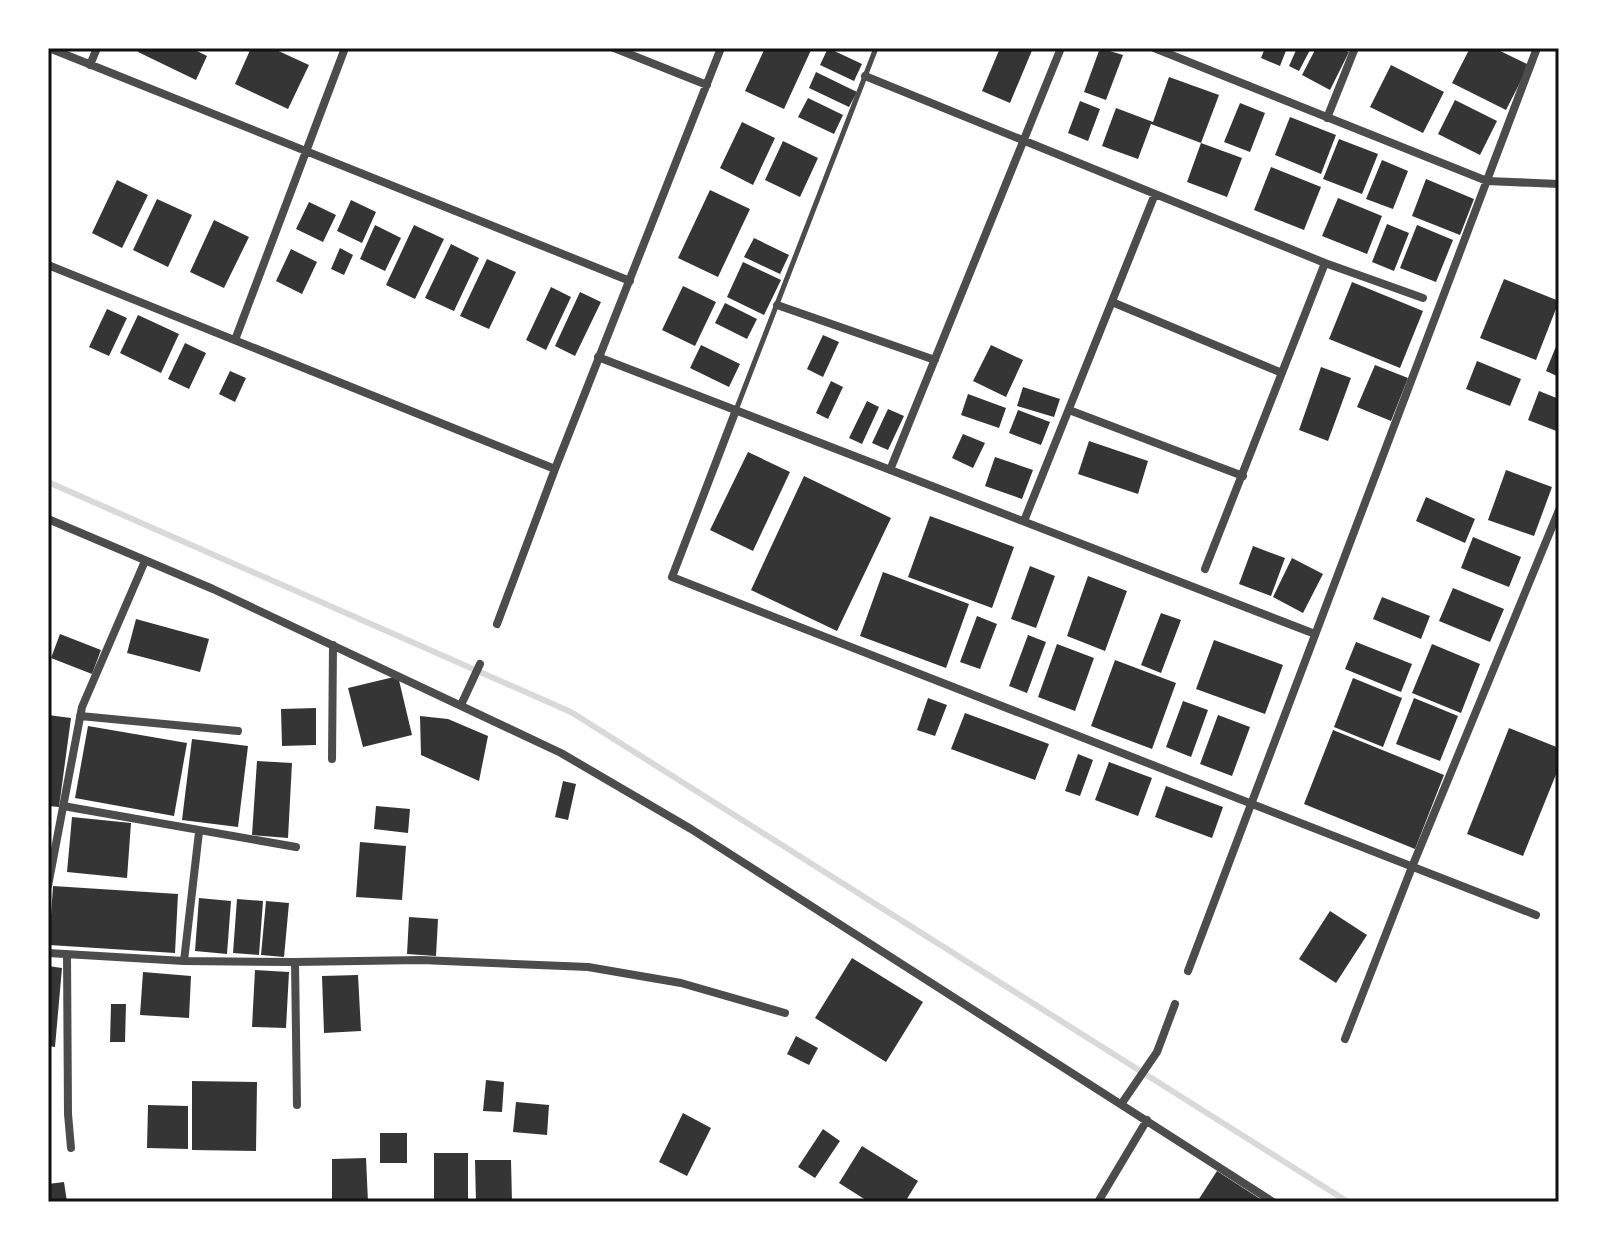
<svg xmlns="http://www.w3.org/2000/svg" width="1607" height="1250" viewBox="0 0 1607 1250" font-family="'PT Sans',sans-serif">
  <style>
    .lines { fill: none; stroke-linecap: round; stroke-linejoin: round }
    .stream { stroke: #d9d9d9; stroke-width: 6 }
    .building { fill: #353535 }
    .service { stroke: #4c4c4c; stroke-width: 5 }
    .minor { stroke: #4c4c4c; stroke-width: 8 }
    .neatline { fill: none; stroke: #111; stroke-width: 3 }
  </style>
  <rect width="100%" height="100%" fill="#fff"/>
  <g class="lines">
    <!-- stream -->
    <path class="stream" d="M48,482L571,712L1348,1202"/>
  </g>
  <!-- building -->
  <path class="building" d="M140,48H191L207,56L196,80L138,52Z
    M251,48H272L309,65L288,109L235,84Z
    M765,48H812L784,109L745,91Z
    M828,48L862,64L854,81L820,65Z
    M1000,48H1033L1010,103L982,91Z
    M1100,48L1123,55L1106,100L1084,92Z
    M1265,48H1287L1280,66L1261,58Z
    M1297,48H1311L1299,71L1289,66Z
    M1316,48H1340L1349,52L1330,90L1302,75Z
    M1470,48H1494L1529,65L1506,110L1452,83Z
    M1391,65L1444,92L1423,133L1370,107Z
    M816,72L857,92L849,107L809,88Z
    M1169,77L1219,95L1201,143L1242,158L1227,197L1187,182L1201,143L1151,124L1138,159L1102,146L1116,108L1153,122Z
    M808,98L843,115L834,134L798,117Z
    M1455,100L1497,121L1480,155L1438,134Z
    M1080,101L1100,109L1088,141L1068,133Z
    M1240,103L1265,113L1250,152L1224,142Z
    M1290,117L1336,135L1321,174L1275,155Z
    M742,122L775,138L753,185L720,168Z
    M1339,139L1378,154L1362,194L1323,179Z
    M783,141L818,158L800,197L765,180Z
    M1382,160L1408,171L1393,209L1366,199Z
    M1271,167L1321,187L1304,230L1254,210Z
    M1426,179L1474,199L1460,235L1412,216Z
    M117,180L148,195L122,248L92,233Z
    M710,190L750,209L718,277L678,258Z
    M1338,198L1382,216L1367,254L1322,236Z
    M157,199L192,215L168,267L133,250Z
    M351,200L376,212L362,243L337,231Z
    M309,202L336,215L323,242L296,229Z
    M214,220L249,237L224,288L190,272Z
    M1387,224L1409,233L1394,271L1372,262Z
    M375,225L401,238L385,271L360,259Z
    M414,225L444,239L415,299L386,285Z
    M1417,225L1453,240L1436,282L1400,268Z
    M754,238L789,255L780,274L744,257Z
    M451,244L479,258L454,311L425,298Z
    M340,248L353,255L344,275L331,269Z
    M291,249L317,262L302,294L276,281Z
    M487,259L516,272L489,329L460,316Z
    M743,262L781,280L764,315L727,297Z
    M1504,279L1559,301L1536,360L1480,338Z
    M1352,282L1423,311L1400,368L1329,339Z
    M683,286L716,302L695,346L662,330Z
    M551,287L571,297L546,350L526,340Z
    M580,292L601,302L575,356L555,346Z
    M725,303L757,319L747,339L715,323Z
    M107,309L127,318L109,356L89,347Z
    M138,315L179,334L161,373L120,353Z
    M823,335L839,342L823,377L807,369Z
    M1559,339V377L1546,371Z
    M185,343L206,353L189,389L168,379Z
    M701,345L740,364L729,387L690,368Z
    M991,345L1023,360L1006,397L973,381Z
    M1477,361L1521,379L1510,406L1466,389Z
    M1375,365L1408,378L1391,421L1357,407Z
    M1321,367L1351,378L1328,441L1299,430Z
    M230,371L246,378L235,402L219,394Z
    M831,381L843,387L828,419L816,413Z
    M1023,387L1060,399L1054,417L1017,406Z
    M1539,391L1559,399V432L1528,420Z
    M968,394L1006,408L999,428L961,415Z
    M867,401L879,407L862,444L849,438Z
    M888,409L904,416L888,450L872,443Z
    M1018,410L1050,422L1041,445L1009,433Z
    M963,434L985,443L973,468L952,458Z
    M1089,441L1148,461L1138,494L1078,474Z
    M748,452L790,472L753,551L710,530Z
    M995,457L1033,470L1022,499L985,486Z
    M1506,470L1552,487L1534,536L1488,520Z
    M804,476L891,518L837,631L751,590Z
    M1426,497L1475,519L1465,543L1416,521Z
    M930,516L1014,547L992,608L908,577Z
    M1473,537L1521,557L1509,587L1461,568Z
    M1253,546L1285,558L1271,596L1239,584Z
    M1292,558L1323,574L1303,613L1273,597Z
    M1030,566L1055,576L1036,628L1011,619Z
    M883,572L969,604L946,668L860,636Z
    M1088,576L1127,591L1105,651L1067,636Z
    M1453,588L1504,609L1490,642L1439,621Z
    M1382,597L1430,616L1421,639L1373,619Z
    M1161,613L1181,620L1161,673L1141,665Z
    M977,616L997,624L980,669L960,662Z
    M136,619L209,639L200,672L127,653Z
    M60,634L101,650L92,674L51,658Z
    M1028,635L1046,642L1027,693L1009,686Z
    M1214,640L1283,665L1265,714L1196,689Z
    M1356,642L1412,664L1401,692L1345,669Z
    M1057,644L1094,658L1075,711L1038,697Z
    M1432,644L1480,664L1461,713L1412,693Z
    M1115,660L1176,683L1152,749L1091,726Z
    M398,676L412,735L363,747L348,688Z
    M1353,678L1402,698L1383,747L1334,727Z
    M928,698L947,705L935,736L917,730Z
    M1414,698L1458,716L1440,761L1396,744Z
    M1183,701L1208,710L1191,757L1166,747Z
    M316,708V745L282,746L281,709Z
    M965,713L1049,744L1035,780L951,749Z
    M48,715L71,718L59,807L48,806Z
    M1218,715L1250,727L1232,776L1200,764Z
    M420,716L448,719L488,736L479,781L421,755Z
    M88,726L187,743L174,816L75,798Z
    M1509,728L1559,748V767L1523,856L1467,834Z
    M1333,730L1444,775L1415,849L1304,804Z
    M192,739L248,746L238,827L182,820Z
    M1078,754L1093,760L1080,796L1065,791Z
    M257,761L292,763L288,838L252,835Z
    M1109,762L1152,778L1138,816L1095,800Z
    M563,781L576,784L568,820L555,817Z
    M1166,786L1223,807L1212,838L1155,817Z
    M376,806L410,809L408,833L374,829Z
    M72,817L131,823L127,878L67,872Z
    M360,842L406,846L402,900L356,897Z
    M53,886L178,894L175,953L49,945Z
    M199,898L231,901L227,954L195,951Z
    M237,899L263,901L259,955L233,953Z
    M266,901L289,903L284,957L261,955Z
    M1330,911L1367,935L1336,983L1299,959Z
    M409,917L438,919L436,956L407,954Z
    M852,958L923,1002L886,1062L815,1018Z
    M48,966L62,968L55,1047L48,1046Z
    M255,970L289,972L286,1028L252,1027Z
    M143,972L191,976L189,1018L140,1015Z
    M358,975L361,1031L324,1033L322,976Z
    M111,1004H126L125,1042H110Z
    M796,1036L818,1048L809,1065L787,1054Z
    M486,1080L504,1082L502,1112L483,1111Z
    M192,1081L257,1082L256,1151L192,1150Z
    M516,1102L549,1105L547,1135L513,1132Z
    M148,1105L188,1106V1149L147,1148Z
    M683,1113L711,1128L687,1176L659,1162Z
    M823,1129L840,1141L815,1178L798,1167Z
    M380,1133H407V1163H380Z
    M862,1146L918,1181L905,1202H869L839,1183Z
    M434,1153H468V1202H434Z
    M366,1158L368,1202H332V1159Z
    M475,1160H511L512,1202H476Z
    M1217,1171L1265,1202H1197Z
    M64,1182L67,1202H48V1184Z"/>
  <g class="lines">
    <!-- service -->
    <path class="service" d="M736,410L876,48"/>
    <!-- minor -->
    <path class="minor" d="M49,48L630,281
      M614,48L707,85
      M1154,48L1487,181L1559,184
      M90,65L97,48
      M865,76L1325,263L1423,298
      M1327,118L1355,48
      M48,265L555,469
      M1112,302L1282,373
      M777,305L935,360
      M235,340L345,48
      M598,357L1315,634
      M736,410L672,577L1536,915
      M1069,410L1243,476
      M890,470L1061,48
      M48,519L213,589L561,753L691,829L1273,1202
      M1024,521L1155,194
      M1205,569L1325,263
      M497,624L555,469L721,48
      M461,705L480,664
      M80,716L238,731
      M332,759L333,645
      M63,806L296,847
      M48,886L82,707L145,561
      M48,953L184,961L295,962L297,1105
      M67,954L68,1114L71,1148
      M184,961L199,832
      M295,962L421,960L588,967L681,983L785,1013
      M1188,971L1537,48
      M1345,1039L1412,867L1559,510
      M1122,1103L1157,1052L1175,1004
      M1098,1202L1147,1120"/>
  </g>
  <!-- border -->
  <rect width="1607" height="1250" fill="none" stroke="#ffffff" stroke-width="100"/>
  <rect x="50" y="50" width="1507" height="1150" class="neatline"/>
</svg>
